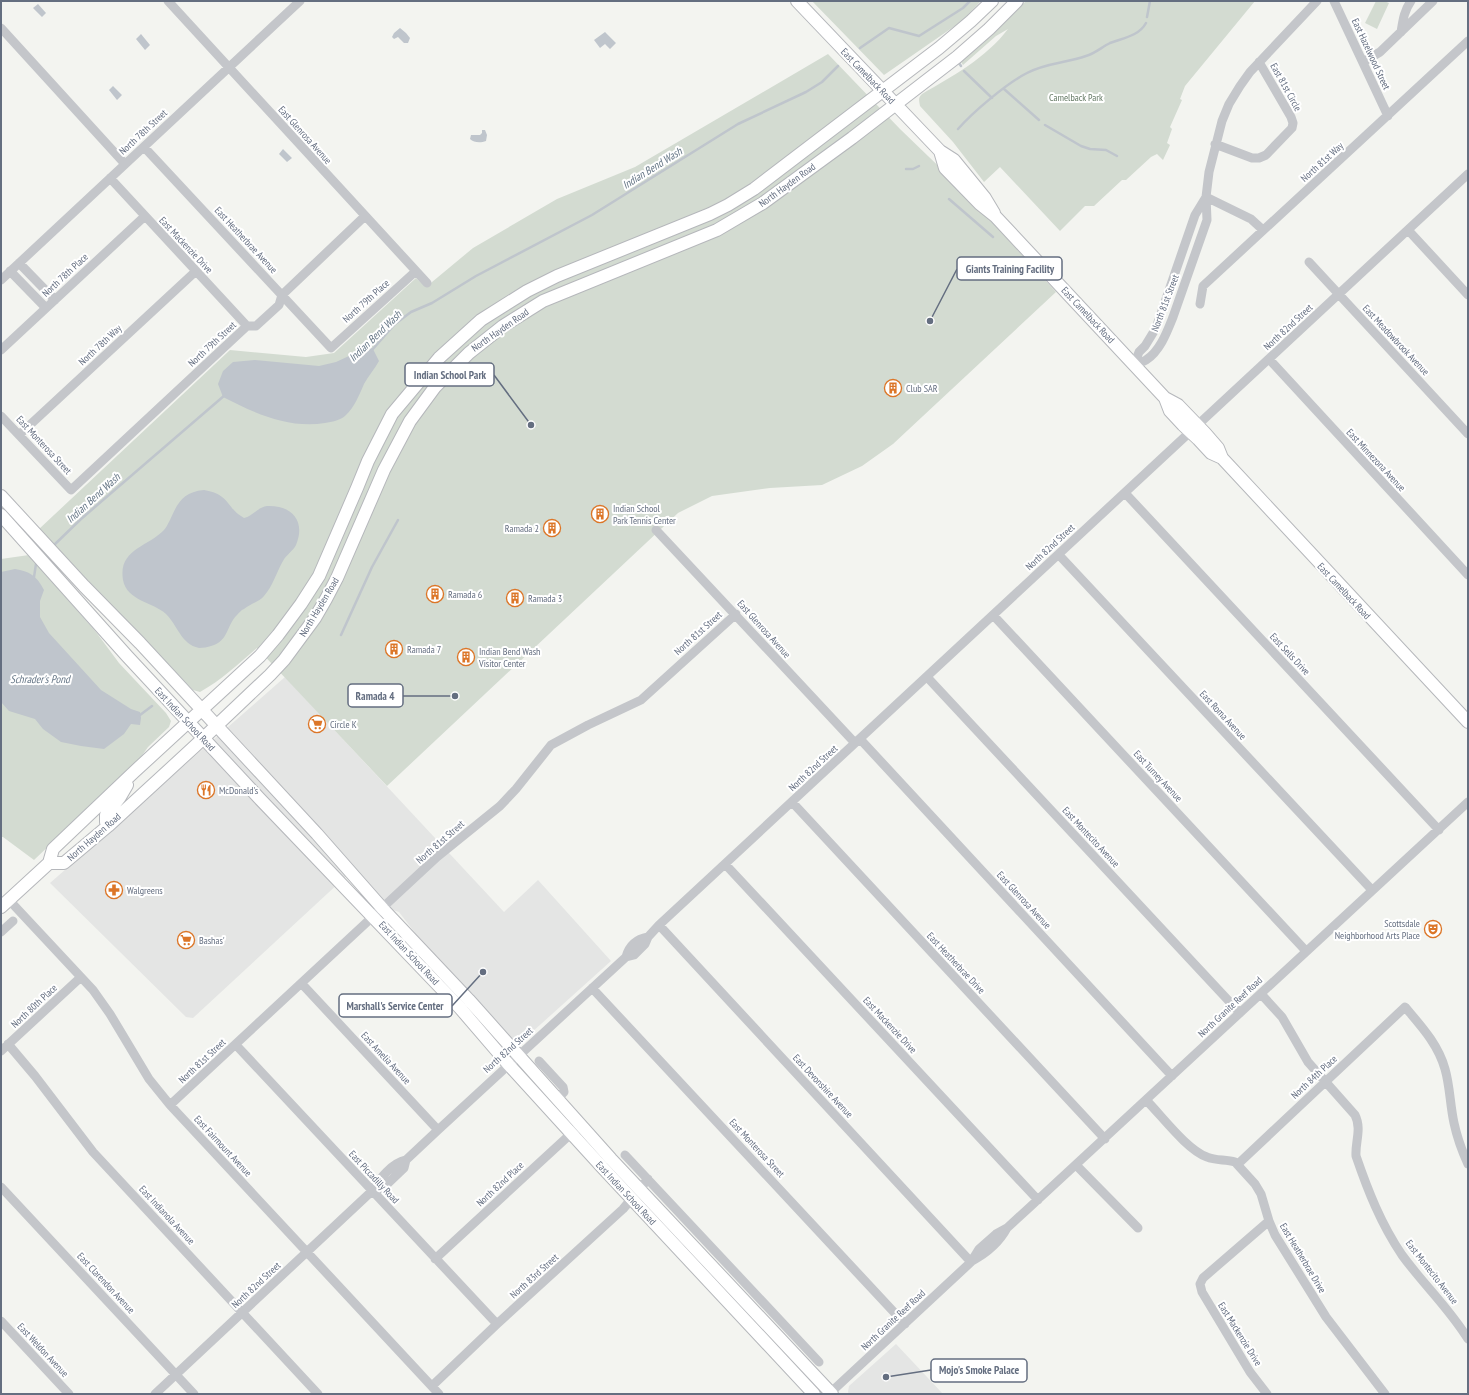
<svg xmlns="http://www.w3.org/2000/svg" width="1469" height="1395" viewBox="0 0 1469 1395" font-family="'PT Sans Narrow',sans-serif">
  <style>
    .built { fill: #e4e5e4 }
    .green { fill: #d3dbd1 }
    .water { fill: #bfc5cc }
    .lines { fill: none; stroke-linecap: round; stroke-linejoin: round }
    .stream { stroke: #bfc5cc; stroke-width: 2.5 }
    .major-casing { stroke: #b5b7bb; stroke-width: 14 }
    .minor { stroke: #c4c6ca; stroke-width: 9 }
    .major { stroke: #fff; stroke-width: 12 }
    .labels { text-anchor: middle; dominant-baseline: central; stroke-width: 4; stroke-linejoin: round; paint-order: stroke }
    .street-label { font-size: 10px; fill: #646e80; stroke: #fff }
    .park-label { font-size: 10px; fill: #637863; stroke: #fff }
    .poi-label { font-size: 10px; fill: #646e80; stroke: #fff; text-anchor: start }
    .water-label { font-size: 11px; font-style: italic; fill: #647585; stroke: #fff }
    .leader { fill: none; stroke: #646e80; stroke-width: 1.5 }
    .callout-dot { fill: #646e80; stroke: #fff; stroke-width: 1.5 }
    .callout { fill: #fff; stroke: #646e80; stroke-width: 1.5 }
    .callout-label { font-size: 11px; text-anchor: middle; font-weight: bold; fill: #646e80 }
  </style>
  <rect width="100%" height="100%" fill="#f3f4f0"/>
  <!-- built -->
  <path class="built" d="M285,677L504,912L538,880L611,961L521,1042L514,1041L472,993L419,938L399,912L390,909L354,869L193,1018L186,1017L50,883Z
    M896,1344L943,1394H849L848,1392L849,1386Z"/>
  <!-- green -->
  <path class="green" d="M812,1H981L962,21L884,75Z
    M1026,1H1255L1185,86L1180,99L1182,100L1170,127L1172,129L1167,143L1170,145L1163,160L1157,154L1151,157L1126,180H1122L1094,206H1085L1060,231L1000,167L984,182L953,142L920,106C919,100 918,98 922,94C953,76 986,58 1008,29L996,36L963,65L961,62L997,29Z
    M1376,1H1384L1389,3L1377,29L1365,23Z
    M828,54L900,129L956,183L1056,292L893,444L862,466L822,485L770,488L712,496L678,513L387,786L257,648C238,664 222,680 200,692L193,690L38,530L230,350L306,357L334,353L416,278L426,287L473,248L557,199L635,167Z
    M29,555L96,632L119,663L166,713L171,721L169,727L148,747L139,760L34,860L3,837H1V559Z"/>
  <!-- water -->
  <path class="water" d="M38,4L46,13L42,17L33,8Z
    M400,28L406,33L410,38L408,43H404L398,37L394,39L392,37L394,33Z
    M605,32L616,43L610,49L605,44L600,48L594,40Z
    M141,34L150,45L145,50L136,39Z
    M113,86L122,95L117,100L109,90Z
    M482,130H485L487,135L486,141C481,143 474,143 470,139L471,135H480L482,133Z
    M283,149L292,158L287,162L279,154Z
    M363,345L373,349L379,361C375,369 368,376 364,384C359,395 355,407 345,416C340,420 332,422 325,423C289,429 254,413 223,397L218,384L223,371L233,362L255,360L319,366L336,362L349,356Z
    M204,490C230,494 226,508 244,518C253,516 258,507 267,506C292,505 306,521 296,545C293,551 286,555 283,561C276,573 273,586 264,596C259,602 250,604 244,609C241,610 239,613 237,615C226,626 229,641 211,646C208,647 203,648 199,648C181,644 178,626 166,614C153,602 127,601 123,580C118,549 148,547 164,530C167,527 168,523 170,520C178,502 183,492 204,490Z
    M15,569C29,571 37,576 44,590L40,601V617L49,633L101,690L131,709L140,712L141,718L140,725L131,724L124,734L104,749L81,746L61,742L43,729L35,719L9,711L1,702V572Z"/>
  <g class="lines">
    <!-- stream -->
    <path class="stream" d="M1147,17L1150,1
      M860,48L889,28L919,36L963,8L970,1
      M959,63L961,66
      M964,71L992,98
      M1004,89L1039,120
      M1045,125L1081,146L1090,149L1106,150L1117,156
      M958,129C973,112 1007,83 1027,73C1045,63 1066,63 1086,56C1094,54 1102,47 1110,43C1123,38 1139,36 1146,23
      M906,169H913L919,166
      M949,199L993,237
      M372,350L395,324L411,312L432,303L476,276L592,215L738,124L806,92L822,82L838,66
      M53,546L81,519L225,395
      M32,578L34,577L36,564L39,561
      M341,635L372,567L398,520
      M140,715L152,706"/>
    <!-- major casing -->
    <g class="major-casing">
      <path id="major" d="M797,1L940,151L954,160L985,198L994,213
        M940,151L945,168L980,204L995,216L1165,398L1178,405L1205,433L1218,448L1222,458
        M1165,398L1170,411L1183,425L1198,439L1211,453L1222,458L1468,722
        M1,496L84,586L140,643L317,834L383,909L469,1000L611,1159L832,1394
        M1,515L127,656L259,798L460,1008L509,1065L602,1167L814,1394
        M108,826L106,822V815L120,797L127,785
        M49,863H64L108,826L194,747L270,675L284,660L315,618L326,599L337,578L384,470L410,421L435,387L469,353L503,326L543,301L717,230L763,203L852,138L957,57L989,29L1017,1
        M1,907L49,863L53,849L134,772L260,656L278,635L301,604L319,576L357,488L368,461L392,414L439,358L481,320L527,291L557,276L710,214L728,205L754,189L939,48L971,21L992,1"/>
    </g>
    <!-- minor -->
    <path class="minor" d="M168,1L427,283
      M1334,1L1388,116
      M1,28L125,164
      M1401,32C1403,20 1404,11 1411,1
      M1363,62L1380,52L1433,1
      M1215,144L1252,158H1259L1266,155L1292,128L1293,123L1291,117L1259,62
      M144,147L331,348L416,271
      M110,178L247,326
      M1206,197L1251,219L1263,230
      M1408,230L1468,295
      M1309,262L1468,434
      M19,263L55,300
      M10,271L46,308
      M1,280L300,1
      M1200,304L1203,286L1468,41
      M1,350L145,216
      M1269,359L1468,575
      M1134,365C1138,363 1143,362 1146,360C1160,351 1167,332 1173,317L1207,220L1206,197L1209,172L1222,121L1229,104L1240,86L1250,72L1317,1
      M1134,365L1139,352L1145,346L1156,328L1195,215L1206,197
      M1,416L71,490L247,326H256L279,305L282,295L365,216
      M19,435L196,271
      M1125,493L1439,830
      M656,530L855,743
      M1059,555L1372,890
      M993,615L1306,951
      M927,677L1240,1013
      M860,739L1172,1076
      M792,802L1105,1139
      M725,864L1038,1200
      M9,900L93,990L110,1014L149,1079L170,1105L439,1394
      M659,925L971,1262
      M1,932L13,921
      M626,957L634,955L645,944L648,937L659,925L1468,174
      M302,984L438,1130
      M592,988L905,1324
      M1261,994L1282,1017L1308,1062L1355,1115C1362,1129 1355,1142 1356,1156C1368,1191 1381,1224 1402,1255C1423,1284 1449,1308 1468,1339
      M8,1044L35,1076L93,1152L318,1394
      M236,1045L497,1324
      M1,1051L81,977
      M539,1061L563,1087L564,1092L557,1099
      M1146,1100C1162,1116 1187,1150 1207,1157C1216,1161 1226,1159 1235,1162L1255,1184L1261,1194L1269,1221L1275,1235L1326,1317L1385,1394
      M170,1105L437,857L500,806L516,789L551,745L588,725L641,700L736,614
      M625,1155L819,1362
      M1238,1164L1405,1007C1421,1026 1438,1044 1445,1069C1450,1086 1450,1105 1454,1123C1457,1137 1462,1151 1468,1164
      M1076,1165L1138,1228
      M1,1187L194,1394
      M372,1191L383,1188L404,1168L406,1160L438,1130L626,957C629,946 637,939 648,937
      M435,1259L575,1130
      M972,1261C987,1253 999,1243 1007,1228
      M1,1321L69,1394
      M432,1386L497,1324L623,1209L648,1179
      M155,1394L372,1191C379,1179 392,1163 406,1160
      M829,1394L971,1262L979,1249L996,1234L1007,1228L1031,1206L1468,802
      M1267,1394L1250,1372L1202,1292L1200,1284L1203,1278L1269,1221"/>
    <!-- major -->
    <use href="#major" class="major"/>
  </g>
  <!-- icons -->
  <defs>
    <g id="building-ring" transform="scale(0.9)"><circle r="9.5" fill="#fff" stroke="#dc7628" stroke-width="1.5"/><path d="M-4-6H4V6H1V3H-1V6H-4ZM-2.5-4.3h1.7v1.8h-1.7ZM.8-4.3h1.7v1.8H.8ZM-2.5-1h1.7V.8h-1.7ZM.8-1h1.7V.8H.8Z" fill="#dc7628"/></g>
    <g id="supermarket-ring" transform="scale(0.9)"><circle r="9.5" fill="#fff" stroke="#dc7628" stroke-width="1.5"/><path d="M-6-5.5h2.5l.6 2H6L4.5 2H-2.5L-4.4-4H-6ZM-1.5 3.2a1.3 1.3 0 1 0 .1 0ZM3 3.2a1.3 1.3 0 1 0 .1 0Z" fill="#dc7628"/></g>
    <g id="restaurant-ring" transform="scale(0.9)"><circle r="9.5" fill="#fff" stroke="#dc7628" stroke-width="1.5"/><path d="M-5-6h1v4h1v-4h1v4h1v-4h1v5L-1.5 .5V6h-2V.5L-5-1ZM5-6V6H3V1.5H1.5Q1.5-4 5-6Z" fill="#dc7628"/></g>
    <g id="pharmacy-ring" transform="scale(0.9)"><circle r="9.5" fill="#fff" stroke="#dc7628" stroke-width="1.5"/><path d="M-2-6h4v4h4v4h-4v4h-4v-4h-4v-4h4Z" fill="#dc7628"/></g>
    <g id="theatre-ring" transform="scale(0.9)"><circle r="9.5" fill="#fff" stroke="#dc7628" stroke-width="1.5"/><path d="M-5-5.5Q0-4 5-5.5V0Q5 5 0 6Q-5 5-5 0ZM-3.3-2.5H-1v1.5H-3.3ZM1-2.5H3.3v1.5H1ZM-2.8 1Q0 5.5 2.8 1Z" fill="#dc7628"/></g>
  </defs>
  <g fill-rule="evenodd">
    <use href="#building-ring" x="893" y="388"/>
    <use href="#building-ring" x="600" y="514"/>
    <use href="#building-ring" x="552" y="528"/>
    <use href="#building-ring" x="435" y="594"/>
    <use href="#building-ring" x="515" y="598"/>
    <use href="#building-ring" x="394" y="649"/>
    <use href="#building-ring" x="466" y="657"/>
    <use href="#supermarket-ring" x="317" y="724"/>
    <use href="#restaurant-ring" x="206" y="790"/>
    <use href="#pharmacy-ring" x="114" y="890"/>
    <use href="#theatre-ring" x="1433" y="929"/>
    <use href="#supermarket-ring" x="186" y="940"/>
  </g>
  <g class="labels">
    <!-- street labels -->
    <g class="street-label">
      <text transform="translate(1371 54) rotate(65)">East Hazelwood Street</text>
      <text transform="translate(868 76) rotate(46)">East Camelback Road</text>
      <text transform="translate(1286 87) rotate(61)">East 81st Circle</text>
      <text transform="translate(143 132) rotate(-43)">North 78th Street</text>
      <text transform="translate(305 135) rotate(48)">East Glenrosa Avenue</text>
      <text transform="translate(1322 162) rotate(-42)">North 81st Way</text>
      <text transform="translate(787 185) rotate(-36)">North Hayden Road</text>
      <text transform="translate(246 240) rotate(47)">East Heatherbrae Avenue</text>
      <text transform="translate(186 245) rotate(47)">East Mackenzie Drive</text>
      <text transform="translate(65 275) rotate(-43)">North 78th Place</text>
      <text transform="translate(366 301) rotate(-42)">North 79th Place</text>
      <text transform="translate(1165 303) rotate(-69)">North 81st Street</text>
      <text transform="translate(1088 315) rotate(47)">East Camelback Road</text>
      <text transform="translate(1288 327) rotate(-43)">North 82nd Street</text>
      <text transform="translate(500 330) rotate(-35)">North Hayden Road</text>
      <text transform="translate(1396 340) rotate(47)">East Meadowbrook Avenue</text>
      <text transform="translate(212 344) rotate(-43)">North 79th Street</text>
      <text transform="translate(100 345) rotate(-43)">North 78th Way</text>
      <text transform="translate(44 445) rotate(47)">East Monterosa Street</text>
      <text transform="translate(1376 460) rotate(47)">East Minnezona Avenue</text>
      <text transform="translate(1050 547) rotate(-43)">North 82nd Street</text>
      <text transform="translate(1344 591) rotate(47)">East Camelback Road</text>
      <text transform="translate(319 607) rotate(-59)">North Hayden Road</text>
      <text transform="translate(764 629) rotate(48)">East Glenrosa Avenue</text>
      <text transform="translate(698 633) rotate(-42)">North 81st Street</text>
      <text transform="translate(1290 654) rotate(47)">East Sells Drive</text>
      <text transform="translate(1223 715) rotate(47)">East Roma Avenue</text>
      <text transform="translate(185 719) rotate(47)">East Indian School Road</text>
      <text transform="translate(813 768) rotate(-43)">North 82nd Street</text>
      <text transform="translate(1158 776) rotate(47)">East Turney Avenue</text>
      <text transform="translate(94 837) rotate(-41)">North Hayden Road</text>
      <text transform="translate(1091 837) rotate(47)">East Montecito Avenue</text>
      <text transform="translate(440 842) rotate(-41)">North 81st Street</text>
      <text transform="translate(1024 900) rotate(47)">East Glenrosa Avenue</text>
      <text transform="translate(409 953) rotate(47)">East Indian School Road</text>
      <text transform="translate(956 963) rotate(47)">East Heatherbrae Drive</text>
      <text transform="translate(34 1006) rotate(-43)">North 80th Place</text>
      <text transform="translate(1230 1007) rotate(-43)">North Granite Reef Road</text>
      <text transform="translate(890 1025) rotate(47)">East Mackenzie Drive</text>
      <text transform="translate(508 1050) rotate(-42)">North 82nd Street</text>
      <text transform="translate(386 1058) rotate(47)">East Amelia Avenue</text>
      <text transform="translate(202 1061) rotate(-43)">North 81st Street</text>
      <text transform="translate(1314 1077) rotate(-43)">North 84th Place</text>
      <text transform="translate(823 1086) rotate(47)">East Devonshire Avenue</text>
      <text transform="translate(223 1146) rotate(47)">East Fairmount Avenue</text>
      <text transform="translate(757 1148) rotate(47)">East Monterosa Street</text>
      <text transform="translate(374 1177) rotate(47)">East Piccadilly Road</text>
      <text transform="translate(500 1184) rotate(-43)">North 82nd Place</text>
      <text transform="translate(626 1193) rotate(47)">East Indian School Road</text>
      <text transform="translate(167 1215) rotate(47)">East Indianola Avenue</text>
      <text transform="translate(1303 1258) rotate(59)">East Heatherbrae Drive</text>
      <text transform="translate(1432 1272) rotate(52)">East Montecito Avenue</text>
      <text transform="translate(534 1276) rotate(-42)">North 83rd Street</text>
      <text transform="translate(106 1283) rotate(47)">East Clarendon Avenue</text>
      <text transform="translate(256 1285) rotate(-43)">North 82nd Street</text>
      <text transform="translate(893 1320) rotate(-43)">North Granite Reef Road</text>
      <text transform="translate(1240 1334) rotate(58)">East Mackenzie Drive</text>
      <text transform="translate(43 1350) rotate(47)">East Weldon Avenue</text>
    </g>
    <!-- park labels -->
    <g class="park-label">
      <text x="1076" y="97">Camelback Park</text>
    </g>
    <!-- poi labels -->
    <g class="poi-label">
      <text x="906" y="388">Club SAR</text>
      <text x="613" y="508">Indian School<tspan x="613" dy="12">Park Tennis Center</tspan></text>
      <text x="539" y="528" text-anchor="end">Ramada 2</text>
      <text x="448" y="594">Ramada 6</text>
      <text x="528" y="598">Ramada 3</text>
      <text x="407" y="649">Ramada 7</text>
      <text x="479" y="651">Indian Bend Wash<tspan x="479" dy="12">Visitor Center</tspan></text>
      <text x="330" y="724">Circle K</text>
      <text x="219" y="790">McDonald's</text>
      <text x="127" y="890">Walgreens</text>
      <text x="1420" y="923" text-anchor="end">Scottsdale<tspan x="1420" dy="12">Neighborhood Arts Place</tspan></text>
      <text x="199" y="940">Bashas'</text>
    </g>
    <!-- water labels -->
    <g class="water-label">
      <text transform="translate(652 168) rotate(-32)">Indian Bend Wash</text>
      <text transform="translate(375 336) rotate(-44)">Indian Bend Wash</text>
      <text transform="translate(93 498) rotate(-42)">Indian Bend Wash</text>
      <text x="40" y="679">Schrader's Pond</text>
    </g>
  </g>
  <!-- callouts -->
  <path class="leader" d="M930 321L957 269M531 425L494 375M455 696L403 696M483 972L452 1006M886 1377L931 1370"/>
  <g class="callout-dot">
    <circle cx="930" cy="321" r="4"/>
    <circle cx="531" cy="425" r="4"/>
    <circle cx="455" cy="696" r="4"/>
    <circle cx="483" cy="972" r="4"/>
    <circle cx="886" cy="1377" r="4"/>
  </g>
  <g class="callout">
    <rect x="957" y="257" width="105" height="23" rx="4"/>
    <rect x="405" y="363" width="89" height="23" rx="4"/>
    <rect x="348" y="684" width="55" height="23" rx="4"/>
    <rect x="339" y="994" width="113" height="23" rx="4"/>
    <rect x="931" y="1359" width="96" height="23" rx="4"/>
  </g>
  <g class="callout-label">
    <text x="1010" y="273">Giants Training Facility</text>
    <text x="450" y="379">Indian School Park</text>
    <text x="375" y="700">Ramada 4</text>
    <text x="395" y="1010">Marshall's Service Center</text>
    <text x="979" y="1374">Mojo's Smoke Palace</text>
  </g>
  <!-- border -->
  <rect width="1469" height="1395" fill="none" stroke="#646e80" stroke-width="4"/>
</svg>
